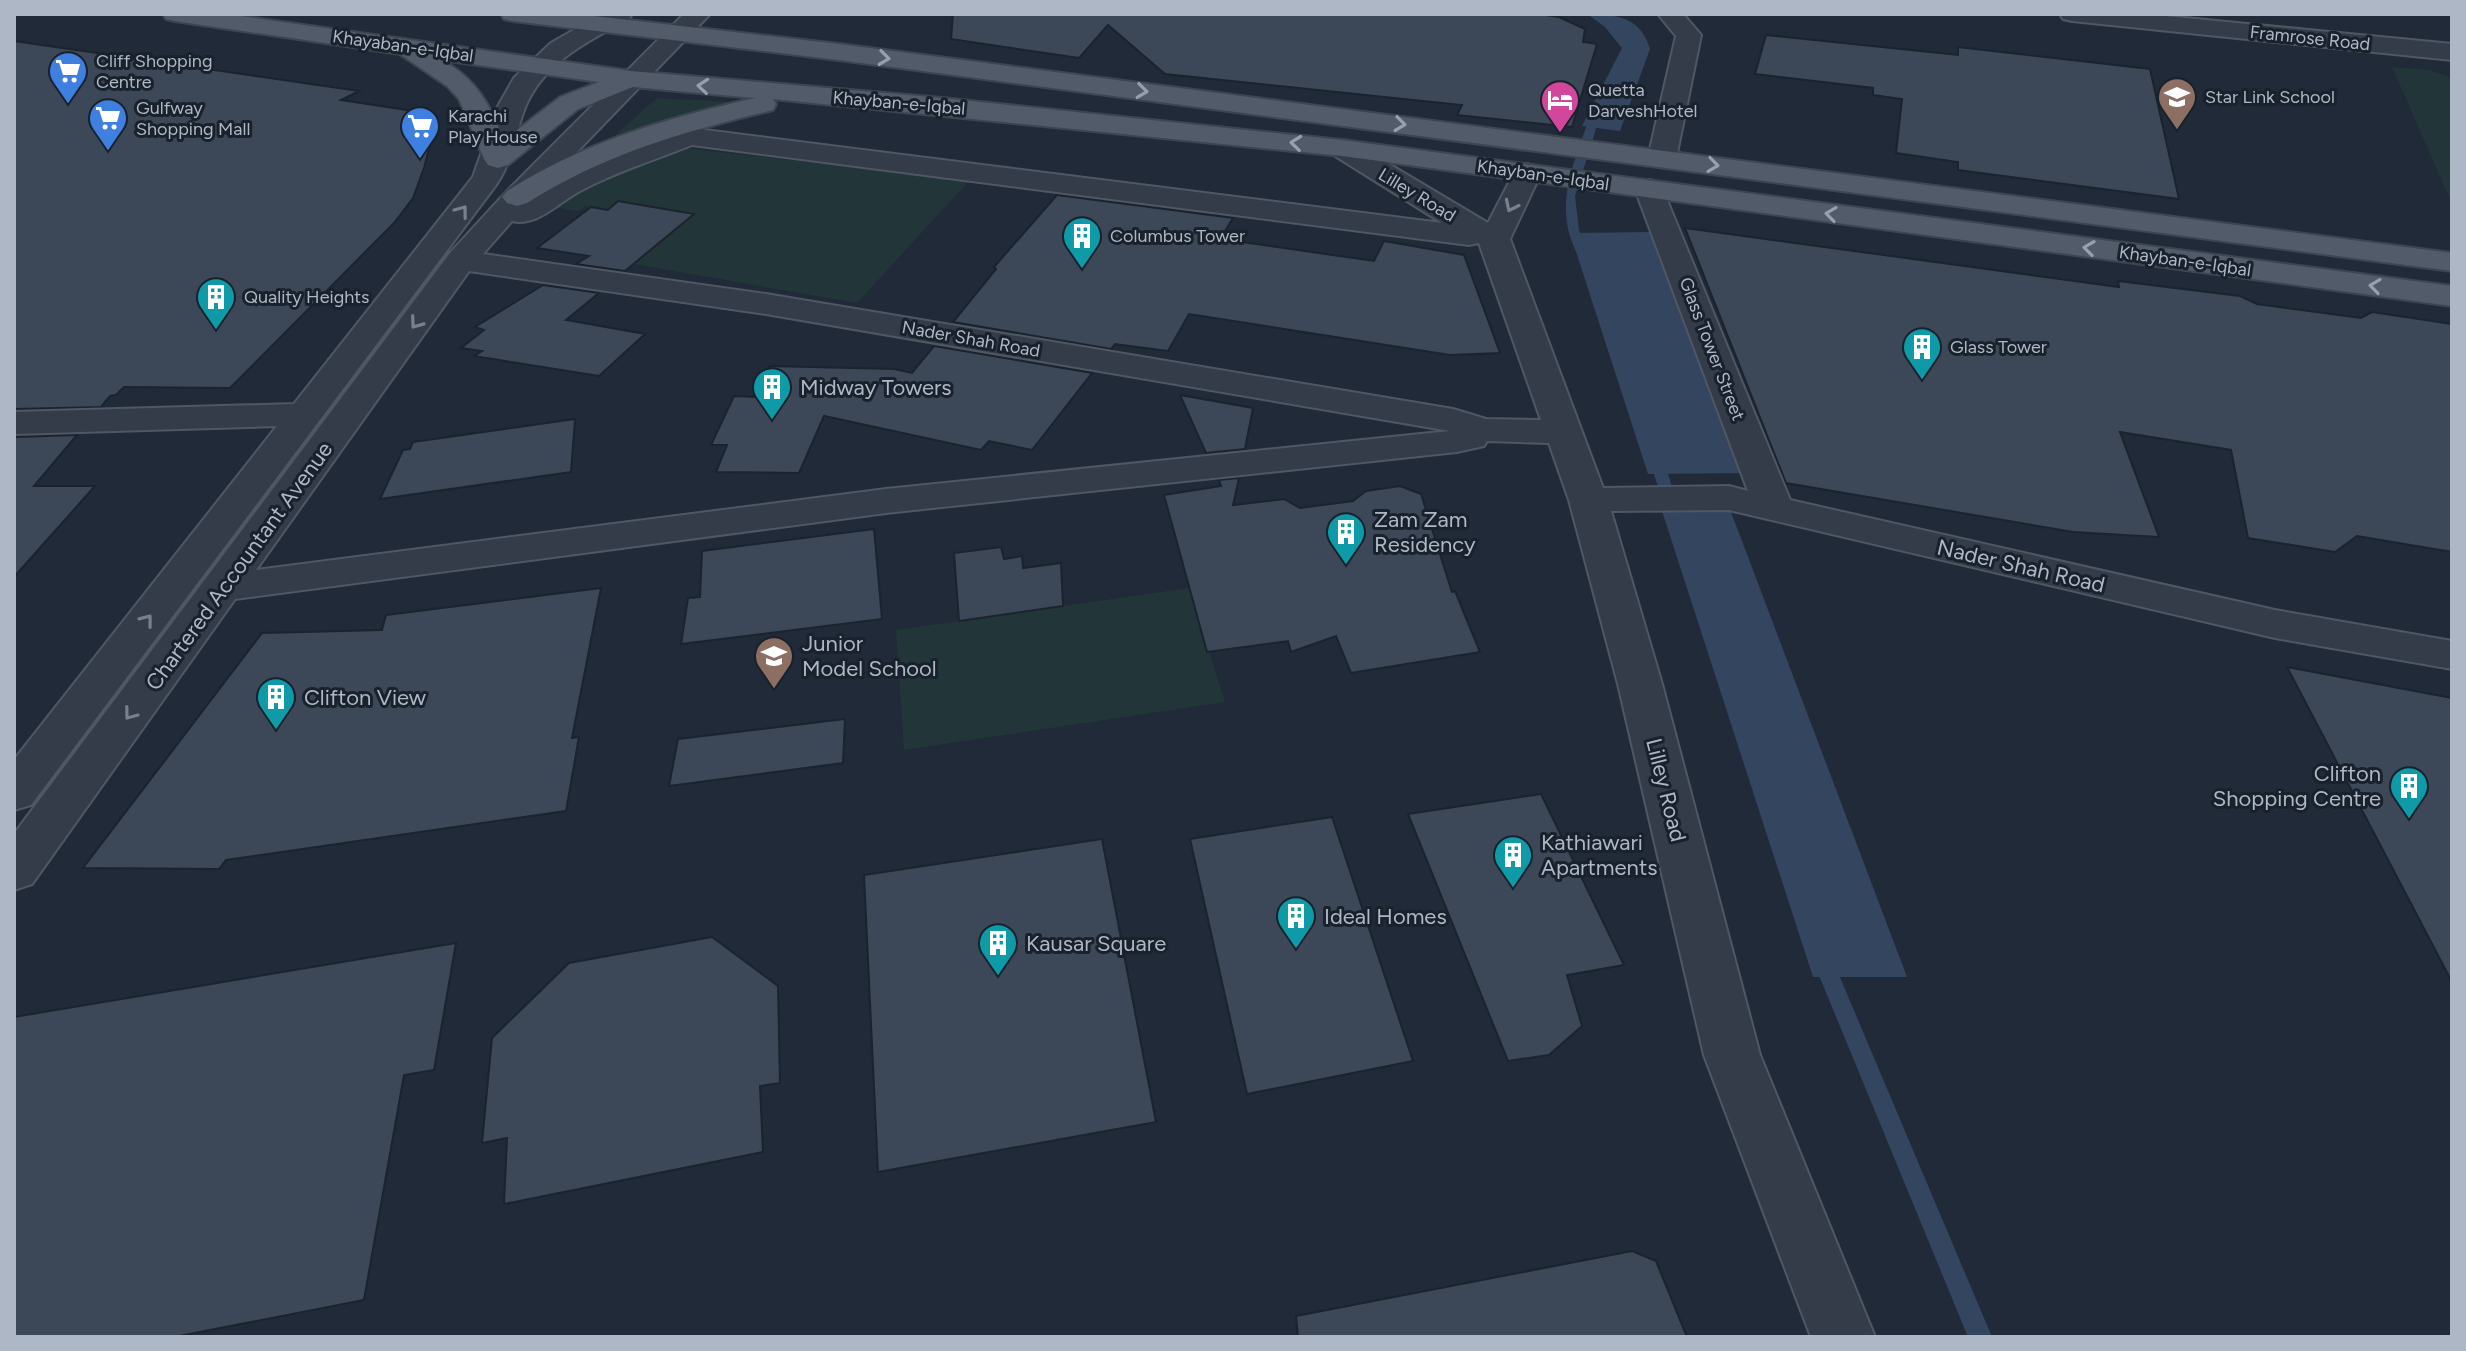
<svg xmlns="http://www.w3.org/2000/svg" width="2466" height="1351" viewBox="0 0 2466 1351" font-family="Figtree,sans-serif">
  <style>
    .green { fill: #223639 }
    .water { fill: #344560 }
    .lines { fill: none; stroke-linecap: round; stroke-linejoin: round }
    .stream { fill: #344560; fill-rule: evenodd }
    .building { fill: #3c4858; stroke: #1b232f; stroke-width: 2 }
    .minor-casing { stroke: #4e5763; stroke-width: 4 }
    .major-casing { stroke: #3d4552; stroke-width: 4 }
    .minor { fill: #343c49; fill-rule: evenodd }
    .major { fill: #525b69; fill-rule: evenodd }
    .oneway { stroke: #97a0ae }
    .oneway2 { stroke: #77808d }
    .labels { text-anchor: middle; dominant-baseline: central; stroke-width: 6; stroke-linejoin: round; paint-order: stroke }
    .far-street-label { font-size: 18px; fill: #aeb7c5; stroke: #19212d }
    .far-poi-label { font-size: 18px; fill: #aeb7c5; stroke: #19212d; text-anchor: start }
    .poi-label { font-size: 22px; fill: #aeb7c5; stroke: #19212d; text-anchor: start }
    .street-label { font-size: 22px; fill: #aeb7c5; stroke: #19212d }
  </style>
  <rect width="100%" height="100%" fill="#202a38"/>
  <!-- green -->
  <path class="green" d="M2392,67L2430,70L2452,78V204Z
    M657,98L735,102L614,136Z
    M673,147L970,180L857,303L634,264L658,243L619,201L608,210L585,206L578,211L547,206L568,192Z
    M1189,588L1225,702L904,750L896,630Z"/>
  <!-- water -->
  <path class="water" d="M1587,14C1616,14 1641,17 1650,49L1620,131L1582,126L1622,48L1605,27Z
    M1652,232L1752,473L1648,474L1570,233Z
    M1662,511L1731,512L1907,977H1813Z"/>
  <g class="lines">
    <!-- stream -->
    <path class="stream" d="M1597,107L1602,110L1575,196L1579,230L1588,253L1582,256C1575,253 1575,249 1572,242C1555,198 1578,153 1592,110Z
      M1655,451L1662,455L1678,506L1676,509H1666L1664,506L1648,455Z
      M1821,948L1828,951L1831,956L1992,1337H1968L1811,956L1814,951Z"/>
  </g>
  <!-- building -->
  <path class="building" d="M953,14H1539L1559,17L1585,29L1583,42L1597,44L1572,127L1457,115L1462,105L1165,74L1108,25L1079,58L951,39Z
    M1766,35L1958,55V47L2150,69L2179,199L1958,170V162L1896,153L1902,99L1873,95V88L1755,74Z
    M14,41L359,91L341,100L420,112L430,145L424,168L413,198L394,223L230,388L124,387L116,395L110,396L101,407L14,409Z
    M1057,195L1233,218L1225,231L1234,232L1228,240L1374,261L1384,241L1464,255L1500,353L1450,355L1189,314L1168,351L1115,344L1111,349L953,322L996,269L994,267Z
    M618,201L694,214L625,271L576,264L589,256L537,248L591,207L608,210Z
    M1685,228L2119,287L2118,281L2240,296L2257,304L2361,318L2372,312L2452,324V552L2357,536L2335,552L2248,538L2231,450L2120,432L2159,537L2073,532L1786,483Z
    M543,285L599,293L566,320L645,334L599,376L474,356L482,351L461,348L484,330L475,327Z
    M934,346L1092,373L1032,450L989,441L981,450L824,416L799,473L716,472L727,445H711L734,396L755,397L770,366L894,369L912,373Z
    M1180,395L1253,408L1245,449L1206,453Z
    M575,419L571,472L380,499L403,450L410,449L413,442Z
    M77,435L34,486H95L14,577V437Z
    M1239,478L1233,505L1284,499L1300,508L1353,501L1366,491L1400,486L1421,494L1452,592L1455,591L1480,652L1351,673L1336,636L1291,652L1288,641L1207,652L1164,495L1221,486L1219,480Z
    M874,529L882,619L681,644L688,598L700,597L702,551Z
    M1001,547L1004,559L1022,556L1023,568L1061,563L1063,606L959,621L954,553Z
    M601,588L572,738L579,737L566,811L226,860L219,869L83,868L262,633L382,630L386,615Z
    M2287,667L2452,698V982Z
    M845,719L843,763L669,786L678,739Z
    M1541,794L1624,965L1567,975L1582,1026L1549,1055L1508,1061L1408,814Z
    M1332,817L1413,1061L1247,1094L1190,839Z
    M1102,839L1156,1122L878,1172L864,875Z
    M712,937L778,986L780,1083L760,1086L763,1152L504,1204L507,1138L482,1143L492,1038L569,963Z
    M456,943L434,1070L404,1075L364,1300L174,1337H14V1017Z
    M1632,1251L1656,1261L1687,1337H1298L1296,1316Z"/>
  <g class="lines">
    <!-- minor casing -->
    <g class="minor-casing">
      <path id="minor" d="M602,14H632L629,19C585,43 538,65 522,116C514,139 511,164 496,185L31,805L14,810V760L277,426L14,434V412L294,404L473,177L497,108L514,78L551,43Z
        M684,14H710L541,189L560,178L689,128L1442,223L1332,154L1328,148L1332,142L1342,140L1352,142L1488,223L1517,167L1527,164L1537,167L1541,173L1510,239L1603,488L1729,486L1748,491L1635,189L1640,183L1650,180L1660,183L1790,500L2275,610L2452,641V669L2275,638L1729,510L1611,511L1662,684L1760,1055L1875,1337H1811L1704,1055L1618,684L1569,500L1549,443L1487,441L1484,446L1457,452L886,513L235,599L32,884L14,890V834L450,253L507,191ZM692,145L1469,245L1479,243L1541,420L1486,419L1453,409L766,294L483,254L512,221C537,227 559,202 580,191C615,172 655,160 692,145ZM469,271L766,314L1450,431L886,489L256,570Z
        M1658,14H1683L1701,35L1676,158L1672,164L1662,167L1652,164L1648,158L1676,36Z
        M2060,14H2145L2452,44V60L2072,21L2063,19Z"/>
    </g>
    <!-- major casing -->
    <g class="major-casing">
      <path id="major" d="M163,14H226L631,71L942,98L1342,140L2452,286V306L1342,156L773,99L776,104L773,110C685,131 604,154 527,203L517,206L507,203L502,197L507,191C584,142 667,118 755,98L633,87L578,109L508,165L498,168L488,165L484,159L459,99L447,86L400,54L175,21L166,19ZM442,60L599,82L560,97L504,140C490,104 476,79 442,60Z
        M501,14H576L839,44L2452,253V271L839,60L513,21L504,19Z"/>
    </g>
    <!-- minor -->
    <use href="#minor" class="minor"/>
    <!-- major -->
    <use href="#major" class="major"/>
  </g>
  <!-- one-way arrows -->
  <defs><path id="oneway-chevron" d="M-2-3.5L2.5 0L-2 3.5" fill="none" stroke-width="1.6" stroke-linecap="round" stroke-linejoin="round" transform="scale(2)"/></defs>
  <g class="oneway">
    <use href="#oneway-chevron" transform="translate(884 58) rotate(7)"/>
    <use href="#oneway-chevron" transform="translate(703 86) rotate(-175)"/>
    <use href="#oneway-chevron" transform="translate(1142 91) rotate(7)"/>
    <use href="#oneway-chevron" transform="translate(1400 124) rotate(7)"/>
    <use href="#oneway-chevron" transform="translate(1296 143) rotate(-174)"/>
    <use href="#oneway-chevron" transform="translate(1713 165) rotate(8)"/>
    <use href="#oneway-chevron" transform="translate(1831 214) rotate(-172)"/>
    <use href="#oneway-chevron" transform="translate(2089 248) rotate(-172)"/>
    <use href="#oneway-chevron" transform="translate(2375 286) rotate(-172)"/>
  </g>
  <g class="oneway2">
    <use href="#oneway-chevron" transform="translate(1511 206) rotate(116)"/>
    <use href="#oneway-chevron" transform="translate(462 211) rotate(-53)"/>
    <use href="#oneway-chevron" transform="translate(416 323) rotate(126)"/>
    <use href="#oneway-chevron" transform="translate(147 620) rotate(-52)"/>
    <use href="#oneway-chevron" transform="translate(130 714) rotate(127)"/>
  </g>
  <!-- icons -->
  <defs>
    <g id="supermarket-pin" transform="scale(2)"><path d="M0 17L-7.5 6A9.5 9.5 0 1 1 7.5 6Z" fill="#3f7fe0" stroke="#19212d"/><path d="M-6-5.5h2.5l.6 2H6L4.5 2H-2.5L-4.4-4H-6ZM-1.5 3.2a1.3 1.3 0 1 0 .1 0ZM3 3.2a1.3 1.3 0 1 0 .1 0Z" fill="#fff"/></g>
    <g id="school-pin" transform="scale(2)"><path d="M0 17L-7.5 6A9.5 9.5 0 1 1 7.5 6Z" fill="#8d6e63" stroke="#19212d"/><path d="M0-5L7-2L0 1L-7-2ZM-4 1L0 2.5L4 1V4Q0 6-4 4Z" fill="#fff"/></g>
    <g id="hotel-pin" transform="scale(2)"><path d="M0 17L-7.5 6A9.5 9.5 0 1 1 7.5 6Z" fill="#d1479c" stroke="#19212d"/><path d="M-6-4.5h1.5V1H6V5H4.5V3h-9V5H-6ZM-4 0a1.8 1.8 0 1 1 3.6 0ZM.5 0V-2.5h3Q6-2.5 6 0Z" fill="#fff"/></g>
    <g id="building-pin" transform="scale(2)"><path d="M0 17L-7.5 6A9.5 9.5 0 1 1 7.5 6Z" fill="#0f9aa8" stroke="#19212d"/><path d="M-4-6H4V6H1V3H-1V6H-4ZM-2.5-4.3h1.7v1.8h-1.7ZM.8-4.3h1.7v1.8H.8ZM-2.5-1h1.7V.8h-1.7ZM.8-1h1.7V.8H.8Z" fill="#fff"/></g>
  </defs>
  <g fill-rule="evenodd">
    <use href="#supermarket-pin" x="68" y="71"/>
    <use href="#school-pin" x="2177" y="97"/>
    <use href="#hotel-pin" x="1560" y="100"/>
    <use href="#supermarket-pin" x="108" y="118"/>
    <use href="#supermarket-pin" x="420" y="126"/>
    <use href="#building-pin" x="1082" y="236"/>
    <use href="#building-pin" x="216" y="297"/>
    <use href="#building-pin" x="1922" y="347"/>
    <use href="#building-pin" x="772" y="387"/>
    <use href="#building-pin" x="1346" y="532"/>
    <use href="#school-pin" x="774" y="656"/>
    <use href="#building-pin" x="276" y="697"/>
    <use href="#building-pin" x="2409" y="786"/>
    <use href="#building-pin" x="1513" y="855"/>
    <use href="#building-pin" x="1296" y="916"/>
    <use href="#building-pin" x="998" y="943"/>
  </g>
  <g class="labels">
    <!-- far-street labels -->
    <g class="far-street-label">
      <text transform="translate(2310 38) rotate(6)">Framrose Road</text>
      <text transform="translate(403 46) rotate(8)">Khayaban-e-Iqbal</text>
      <text transform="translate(899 103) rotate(5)">Khayban-e-Iqbal</text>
      <text transform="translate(1543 175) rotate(8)">Khayban-e-Iqbal</text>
      <text transform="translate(1417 195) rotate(31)">Lilley Road</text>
      <text transform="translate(2185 261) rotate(8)">Khayban-e-Iqbal</text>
      <text transform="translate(971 339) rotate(10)">Nader Shah Road</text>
      <text transform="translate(1712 349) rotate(69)">Glass Tower Street</text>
    </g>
    <!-- far-poi labels -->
    <g class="far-poi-label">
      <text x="96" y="61">Cliff Shopping<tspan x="96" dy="21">Centre</tspan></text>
      <text x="1588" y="90">Quetta<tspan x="1588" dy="21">DarveshHotel</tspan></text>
      <text x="2205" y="97">Star Link School</text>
      <text x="136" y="108">Gulfway<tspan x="136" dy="21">Shopping Mall</tspan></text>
      <text x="448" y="116">Karachi<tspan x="448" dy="21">Play House</tspan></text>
      <text x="1110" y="236">Columbus Tower</text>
      <text x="244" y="297">Quality Heights</text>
      <text x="1950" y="347">Glass Tower</text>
    </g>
    <!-- poi labels -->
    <g class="poi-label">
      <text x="800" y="387">Midway Towers</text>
      <text x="1374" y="519">Zam Zam<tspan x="1374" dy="25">Residency</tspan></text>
      <text x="802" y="643">Junior<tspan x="802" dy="25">Model School</tspan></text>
      <text x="304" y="697">Clifton View</text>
      <text x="2381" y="773" text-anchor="end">Clifton<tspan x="2381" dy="25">Shopping Centre</tspan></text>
      <text x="1541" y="842">Kathiawari<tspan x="1541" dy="25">Apartments</tspan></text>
      <text x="1324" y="916">Ideal Homes</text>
      <text x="1026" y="943">Kausar Square</text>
    </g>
    <!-- street labels -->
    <g class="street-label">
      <text transform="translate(239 566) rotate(-54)">Chartered Accountant Avenue</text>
      <text transform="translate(2021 566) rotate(13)">Nader Shah Road</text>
      <text transform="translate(1666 790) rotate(76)">Lilley Road</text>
    </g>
  </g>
  <!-- border -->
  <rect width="2466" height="1351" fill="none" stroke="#aeb7c5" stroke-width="32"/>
</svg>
